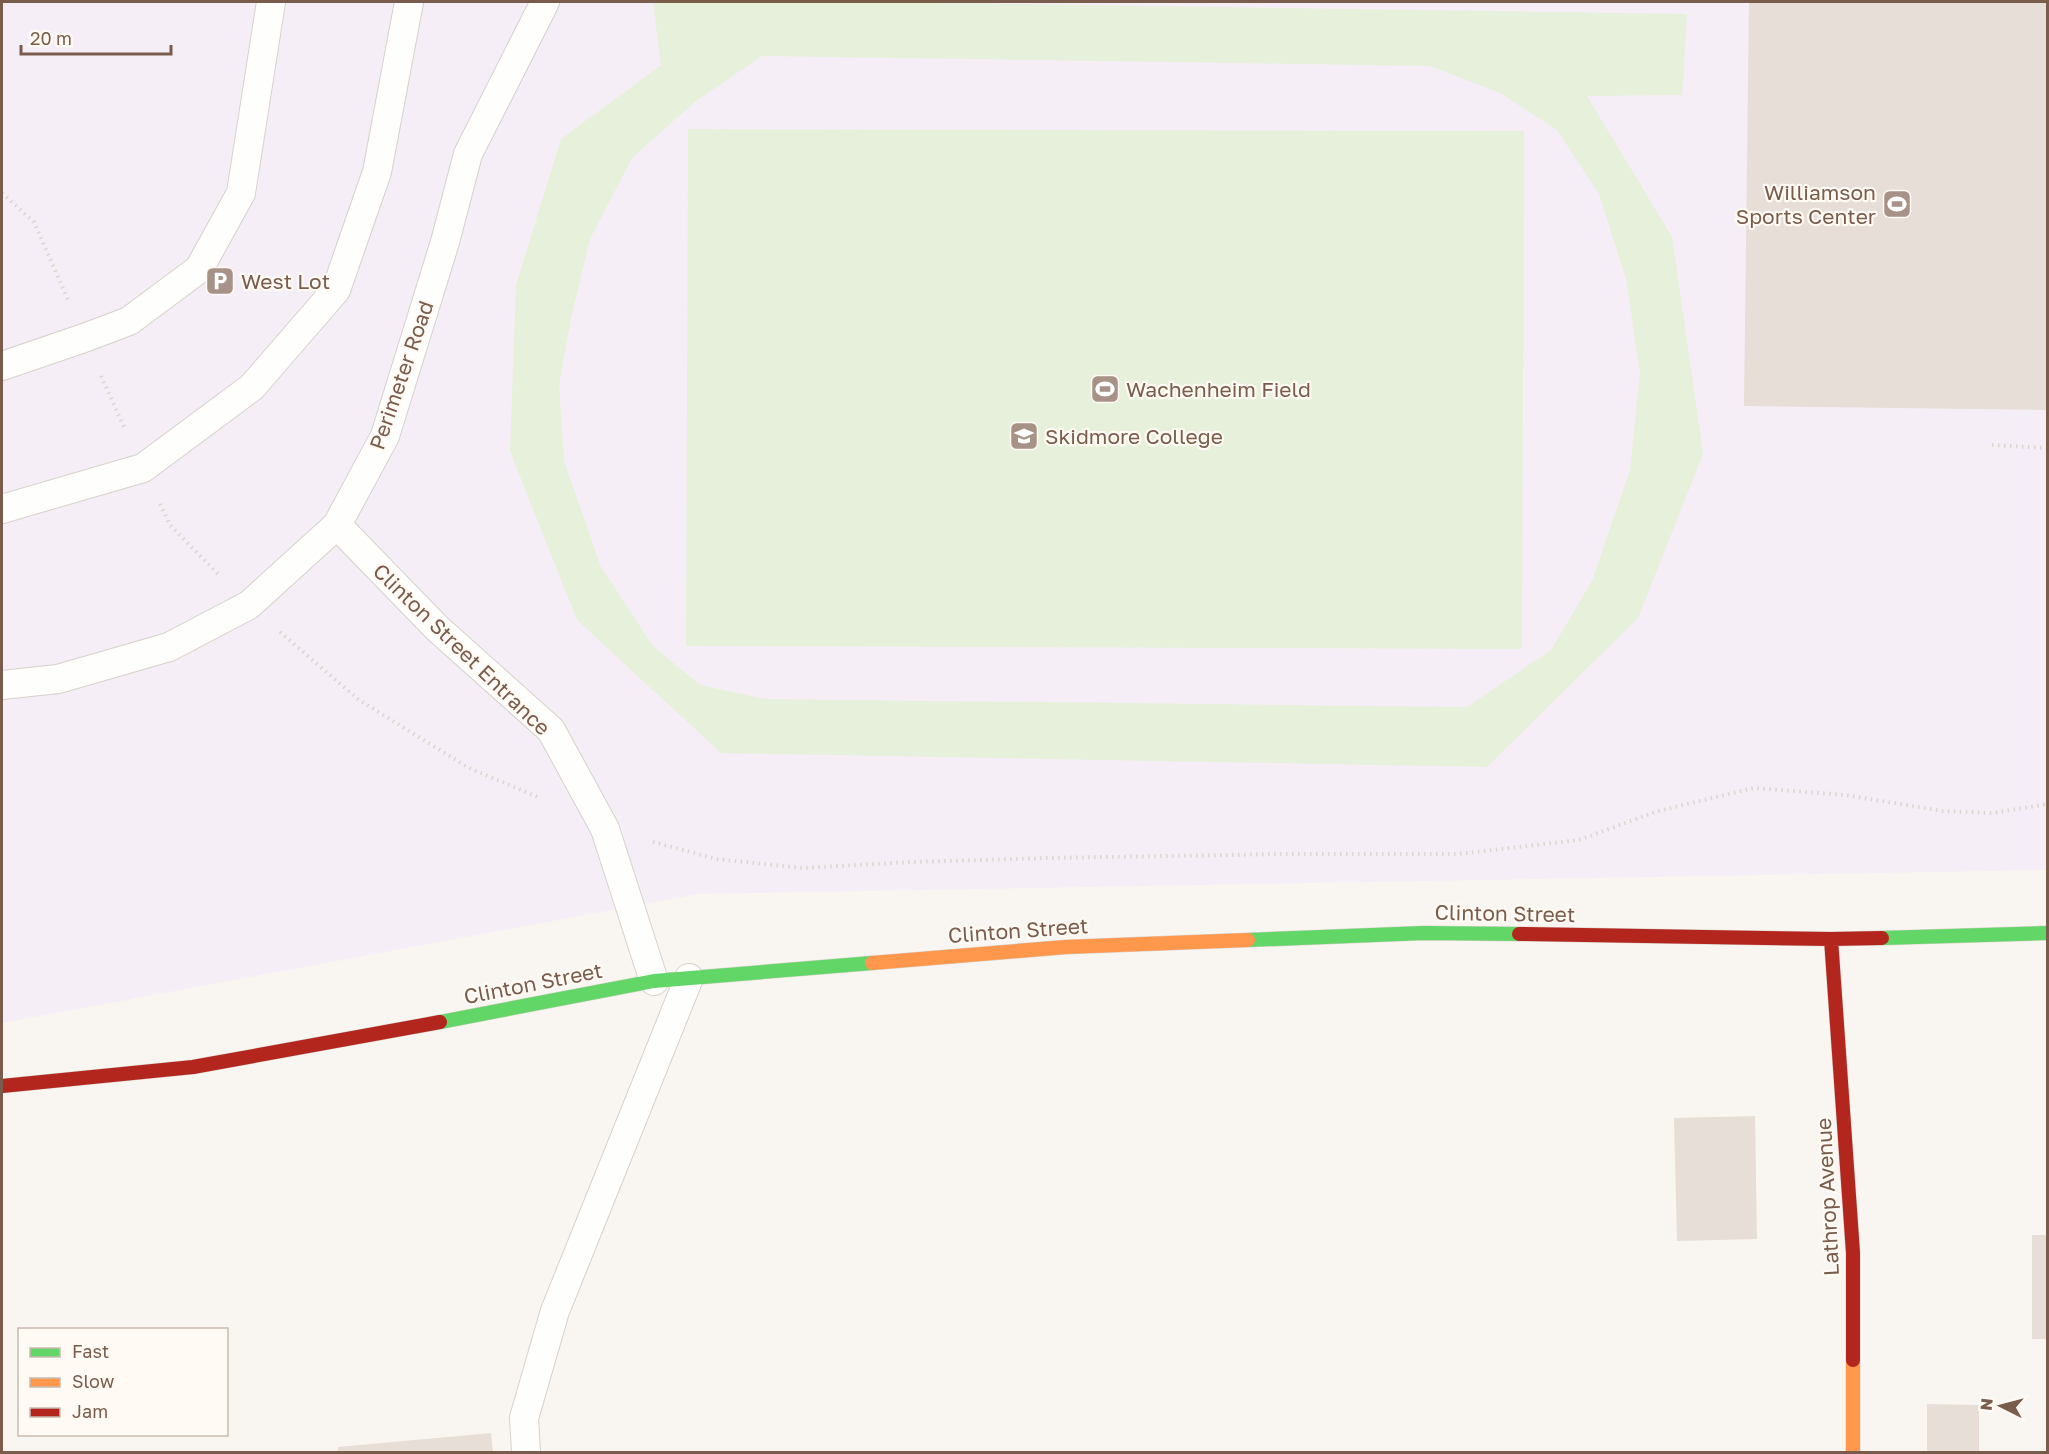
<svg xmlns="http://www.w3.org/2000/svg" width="2049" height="1454" viewBox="0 0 2049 1454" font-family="'Golos Text',sans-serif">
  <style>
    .education { fill: #f6eef6 }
    .green { fill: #e7f0db; fill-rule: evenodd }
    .building { fill: #e6ded7 }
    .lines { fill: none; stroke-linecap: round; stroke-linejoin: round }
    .lane-casing { stroke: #d7d1cb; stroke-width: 30 }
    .fast-casing { stroke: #d9d2cb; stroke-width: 15 }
    .slow-casing { stroke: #d9d2cb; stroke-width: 15 }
    .jam-casing { stroke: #d9d2cb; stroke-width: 15 }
    .path { stroke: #dcd5d0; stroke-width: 4; stroke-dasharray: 1.5 4.5; stroke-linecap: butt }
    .lane { stroke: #fefefd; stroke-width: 28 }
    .fast { stroke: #63d668; stroke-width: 14 }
    .slow { stroke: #ff974d; stroke-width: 14 }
    .jam { stroke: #b3261e; stroke-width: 14 }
    .labels { text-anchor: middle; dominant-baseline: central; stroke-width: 4.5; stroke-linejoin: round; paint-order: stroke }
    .poi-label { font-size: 21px; fill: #7a5c4d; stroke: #fffaf3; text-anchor: start }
    .street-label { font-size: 21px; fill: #7a5c4d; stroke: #fffaf3 }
  </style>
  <rect width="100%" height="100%" fill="#f9f5f0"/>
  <!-- education -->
  <path class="education" d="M2,2H2047V870L699,894L2,1023Z"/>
  <!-- green -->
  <path class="green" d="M653,2H891L1687,14L1682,95L1587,96L1672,237L1703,454L1638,618L1487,767L721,753L577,620L510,451L516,285L561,139L661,65ZM762,56L1430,66L1500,93L1557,130L1599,194L1626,279L1640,373L1630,470L1592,581L1551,650L1467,707L765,699L700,685L653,646L601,567L564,461L559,385L571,318L590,239L632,158L696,101Z
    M688,129L1524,131L1522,649L686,646Z"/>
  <!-- building -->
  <path class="building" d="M1749,2H2048V410L1744,406Z
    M1755,1116L1757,1239L1677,1241L1674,1118Z
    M2032,1235H2048V1339H2032Z
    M1927,1404L1979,1405V1452H1927Z
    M491,1433L493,1452H338V1447Z"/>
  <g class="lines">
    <!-- lane casing -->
    <g class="lane-casing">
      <path id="lane" d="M2,366L84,338L129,321L199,269L241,193L271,2
        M2,509L143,468L252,387L336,290L377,172L409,2
        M337,525L437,628L551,730L605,829L654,981
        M2,685L58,679L169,647L249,605L337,525L385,436L445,242L468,154L545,2
        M526,1452L524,1418L555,1311L689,978"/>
    </g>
    <!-- fast casing -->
    <g class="fast-casing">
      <path id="fast" d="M1882,938L2048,933
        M1248,940L1424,933L1519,934
        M440,1022L654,981L872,963"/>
    </g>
    <!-- slow casing -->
    <g class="slow-casing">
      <path id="slow" d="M872,963L1066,947L1248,940
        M1853,1360V1452"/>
    </g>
    <!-- jam casing -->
    <g class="jam-casing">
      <path id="jam" d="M1519,934L1831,939L1882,938
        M1831,939L1853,1253V1360
        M2,1086L193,1067L440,1022"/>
    </g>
    <!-- path -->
    <path class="path" d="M2,193L34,222L68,300
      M101,376L125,429
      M1992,445L2048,448
      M160,504L170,525L220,576
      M280,632L359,700L469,768L540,798
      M653,842L717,859L802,868L911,862L1049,858L1284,854H1458L1579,840L1658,811L1754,788L1845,795L1943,811L1992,813L2048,804"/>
    <!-- lane -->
    <use href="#lane" class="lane"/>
    <!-- fast -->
    <use href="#fast" class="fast"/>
    <!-- slow -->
    <use href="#slow" class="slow"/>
    <!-- jam -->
    <use href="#jam" class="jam"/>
  </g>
  <!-- icons -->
  <defs>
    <g id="stadium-square" transform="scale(1.5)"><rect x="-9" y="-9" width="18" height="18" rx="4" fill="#a69286" stroke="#fffaf3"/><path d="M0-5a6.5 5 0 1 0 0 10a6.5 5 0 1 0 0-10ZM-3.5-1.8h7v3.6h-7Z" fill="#fff"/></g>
    <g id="parking-square" transform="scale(1.5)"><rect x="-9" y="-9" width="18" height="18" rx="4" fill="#a69286" stroke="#fffaf3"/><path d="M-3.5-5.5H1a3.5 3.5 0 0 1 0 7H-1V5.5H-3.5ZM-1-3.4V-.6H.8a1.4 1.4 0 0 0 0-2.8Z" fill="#fff"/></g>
    <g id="university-square" transform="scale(1.5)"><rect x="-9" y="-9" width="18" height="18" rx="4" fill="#a69286" stroke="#fffaf3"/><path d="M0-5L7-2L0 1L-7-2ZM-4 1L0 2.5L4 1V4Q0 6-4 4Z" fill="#fff"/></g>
  </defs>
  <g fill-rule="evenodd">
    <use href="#stadium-square" x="1897" y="204"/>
    <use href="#parking-square" x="220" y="281"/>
    <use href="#stadium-square" x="1105" y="389"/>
    <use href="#university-square" x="1024" y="436"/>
  </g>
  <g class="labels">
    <!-- poi labels -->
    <g class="poi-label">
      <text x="1876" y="192" text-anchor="end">Williamson<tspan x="1876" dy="24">Sports Center</tspan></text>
      <text x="241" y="281">West Lot</text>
      <text x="1126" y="389">Wachenheim Field</text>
      <text x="1045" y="436">Skidmore College</text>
    </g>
    <!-- street labels -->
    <g class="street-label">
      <text transform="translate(401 375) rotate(-71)">Perimeter Road</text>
      <text transform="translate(462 649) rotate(44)">Clinton Street Entrance</text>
      <text transform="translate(1505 913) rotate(1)">Clinton Street</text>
      <text transform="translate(1018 930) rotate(-4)">Clinton Street</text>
      <text transform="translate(533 983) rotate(-11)">Clinton Street</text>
      <text transform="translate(1827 1197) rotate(-93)">Lathrop Avenue</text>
    </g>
  </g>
  <!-- border -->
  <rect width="2049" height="1454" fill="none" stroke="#7a5c4d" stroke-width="6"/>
  <!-- legend -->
  <rect x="18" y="1328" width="210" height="108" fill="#fffaf3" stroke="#cabbb1" stroke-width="1.5"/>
  <rect x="30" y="1348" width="30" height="9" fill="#63d668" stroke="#cabbb1" stroke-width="1.5"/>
  <text x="72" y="1358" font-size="18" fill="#7a5c4d">Fast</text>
  <rect x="30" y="1378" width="30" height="9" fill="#ff974d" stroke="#cabbb1" stroke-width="1.5"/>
  <text x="72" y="1388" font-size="18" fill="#7a5c4d">Slow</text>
  <rect x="30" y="1408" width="30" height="9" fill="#b3261e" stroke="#cabbb1" stroke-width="1.5"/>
  <text x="72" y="1418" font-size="18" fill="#7a5c4d">Jam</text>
  <!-- north arrow -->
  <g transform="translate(2001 1406) rotate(276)" stroke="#fffaf3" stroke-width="4.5" paint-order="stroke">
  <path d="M0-4.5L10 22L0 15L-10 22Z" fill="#7a5c4d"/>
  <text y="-9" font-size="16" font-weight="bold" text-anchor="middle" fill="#7a5c4d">N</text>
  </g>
  <!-- scale -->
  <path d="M21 45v9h150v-9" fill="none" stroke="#7a5c4d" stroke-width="3"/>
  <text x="30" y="45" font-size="18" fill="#7a5c4d" stroke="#fffaf3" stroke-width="4.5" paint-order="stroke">20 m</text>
</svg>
